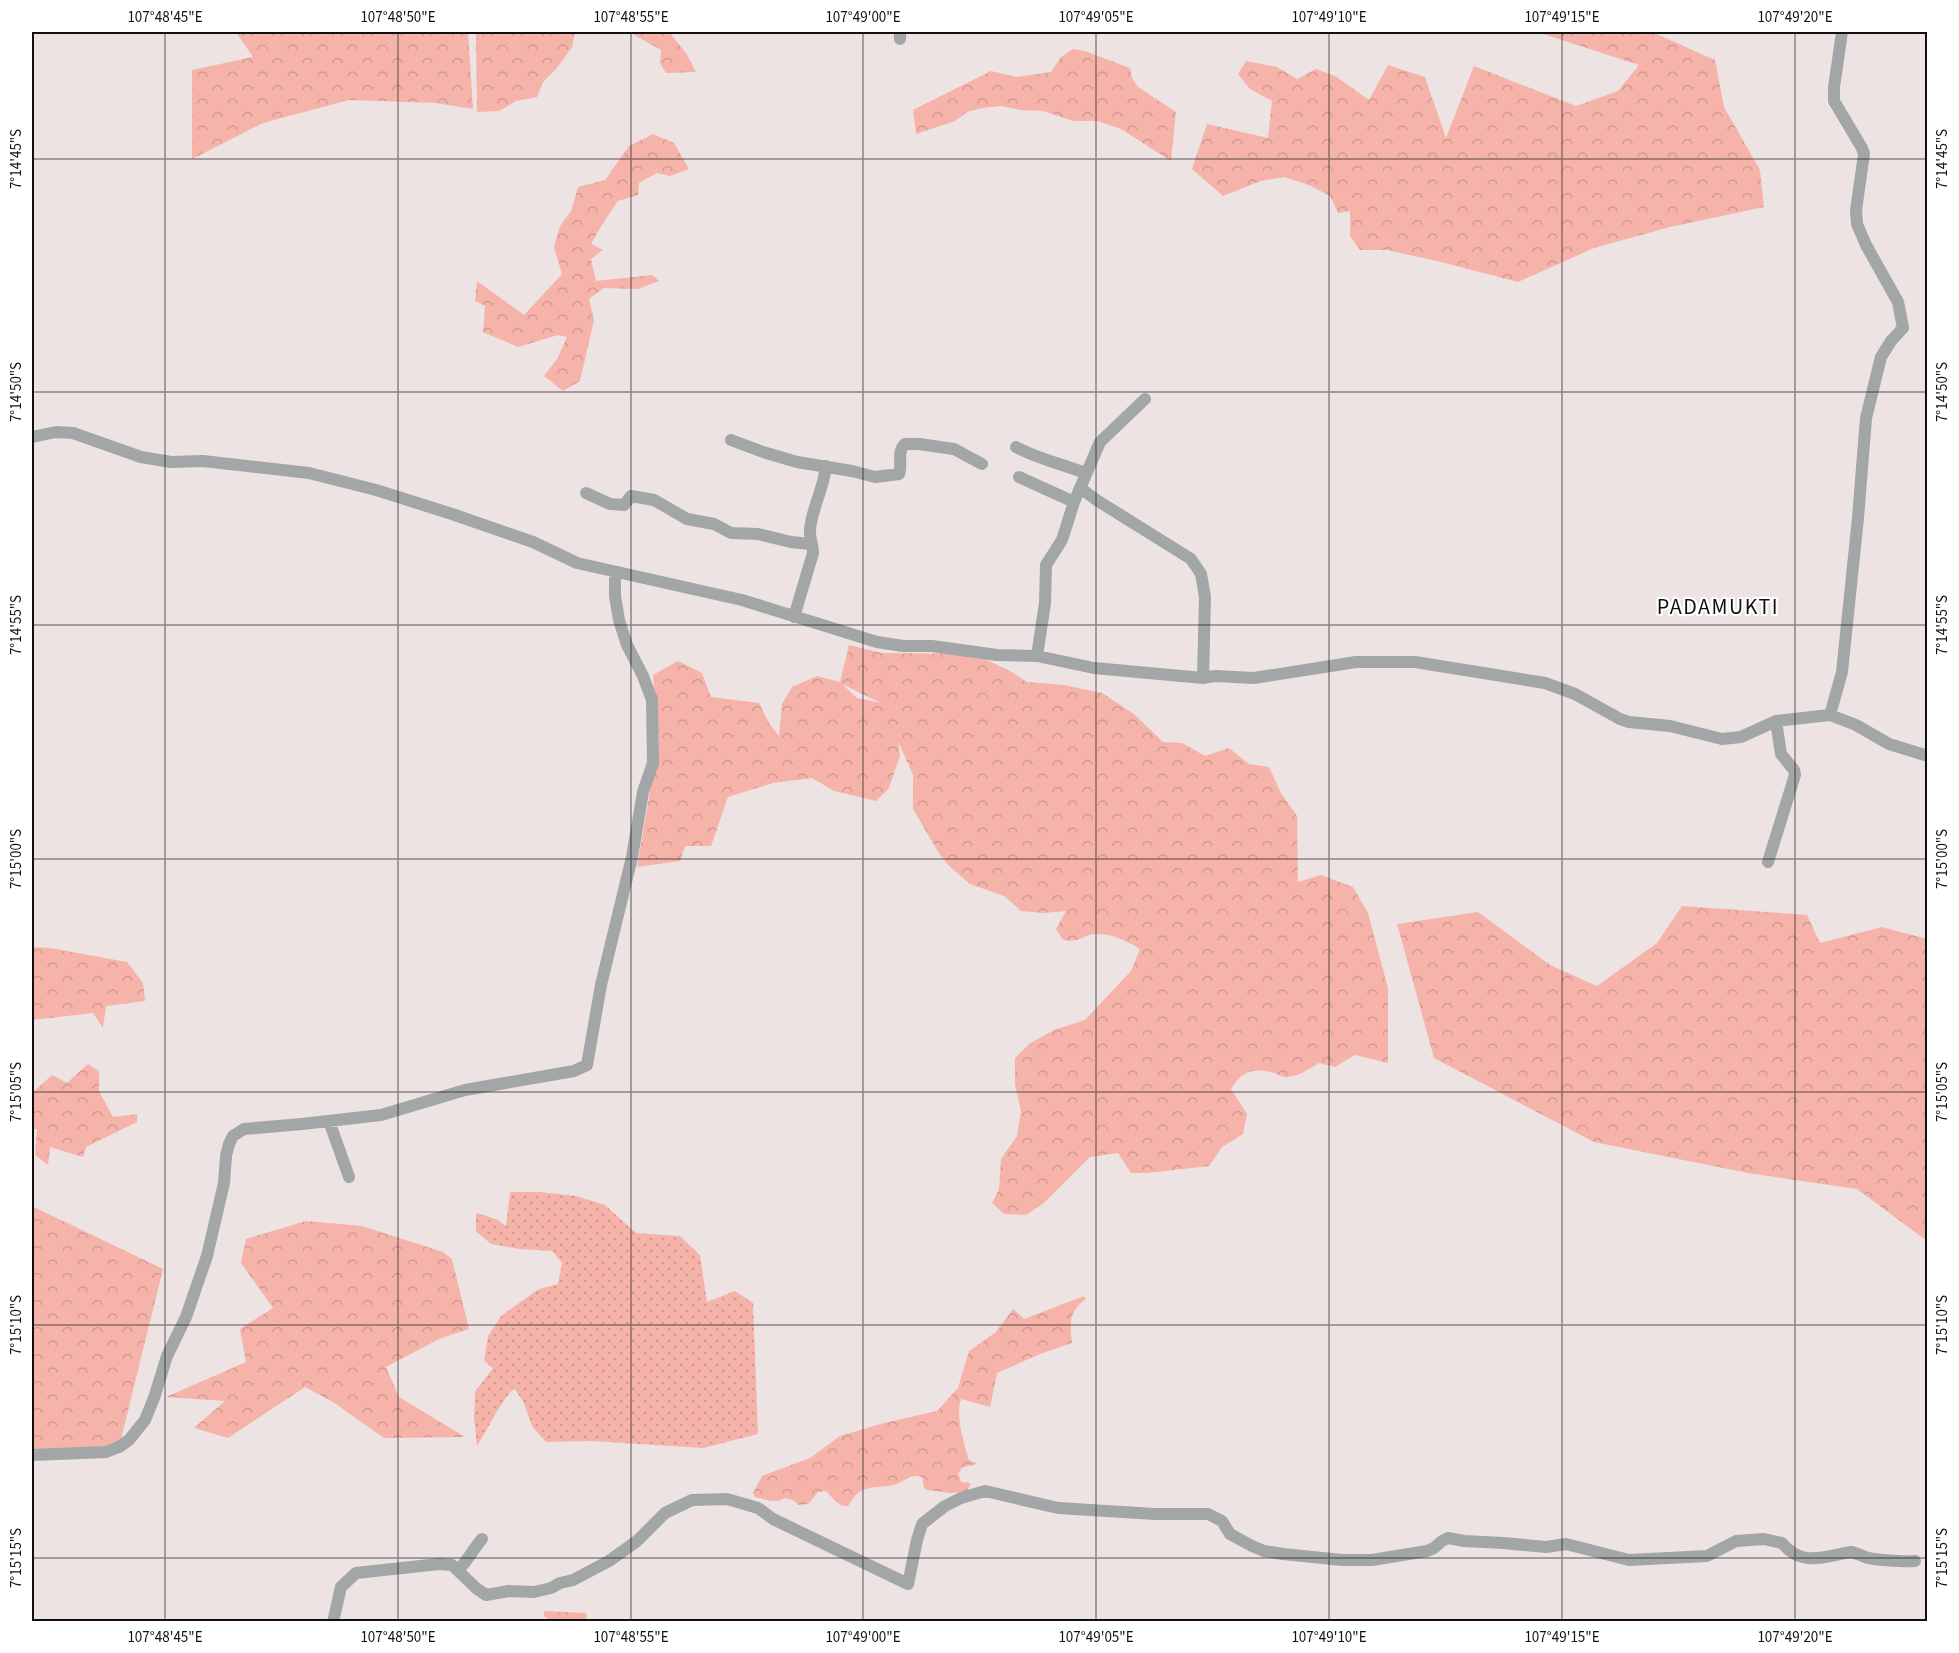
<svg xmlns="http://www.w3.org/2000/svg" width="1959" height="1653" viewBox="0 0 1959 1653" font-family="'Source Sans 3',sans-serif">
  <style>
    .grass { fill: url(#grass-dots) }
    .forest { fill: url(#forest-crowns); fill-rule: evenodd }
    .lines { fill: none; stroke-linecap: round; stroke-linejoin: round }
    .minor { stroke: #a2a6a6; stroke-width: 12 }
    .ticks { fill: none; stroke: #120f0f; stroke-width: 1.5; stroke-opacity: 0.45 }
    .labels { text-anchor: middle; dominant-baseline: central; stroke-width: 4.5; stroke-linejoin: round; paint-order: stroke }
    .quarter-label { font-size: 22px; letter-spacing: 1.5px; fill: #120f0f; stroke: #fff }
    .neatline { fill: none; stroke: #120f0f; stroke-width: 2 }
    .ticks-label { font-size: 15px; text-anchor: middle; fill: #120f0f }
  </style>
  <defs>
    <pattern id="grass-dots" width="8" height="8" patternUnits="userSpaceOnUse" patternTransform="scale(1.5)"><rect width="8" height="8" fill="#f6b3aa"/><path d="M2 2h.1M6 6h.1" fill="none" stroke="#d29991" stroke-width="1.8" stroke-linecap="round"/></pattern>
    <pattern id="forest-crowns" width="20" height="18" patternUnits="userSpaceOnUse" patternTransform="scale(1.5)"><rect width="20" height="18" fill="#f6b3aa"/><path d="M2 6a3 3 0 1 1 6 0M12 15a3 3 0 1 1 6 0" fill="none" stroke="#d29991"/></pattern>
  </defs>
  <rect width="100%" height="100%" fill="#ede3e2"/>
  <!-- grass -->
  <path class="grass" d="M510,1192H540L576,1196L605,1205L636,1233L680,1236L700,1255L707,1302L735,1291L753,1303L758,1434L703,1448L591,1441L546,1442L532,1426L523,1401L514,1388C498,1405 490,1426 477,1446L474,1417L475,1392L493,1368L484,1361L488,1336L502,1315L539,1289L558,1284L562,1263L552,1251L520,1249L491,1244L476,1231V1213L496,1219L506,1226Z"/>
  <!-- forest -->
  <path class="forest" d="M236,32H468L473,109L436,103L349,100L263,123L192,159V70L253,57Z
    M476,32H575L572,47L557,68L543,82L537,97L516,101L499,111L477,112Z
    M635,32H669L686,53L696,72L666,73L660,63L661,50L634,35Z
    M1537,32H1652L1715,60L1724,107L1760,170L1764,207L1670,227L1594,248L1518,282L1437,261L1387,250H1360L1350,236V211L1338,213L1330,196L1309,185L1284,177L1261,181L1223,196L1192,169L1207,124L1268,138L1272,101L1250,89L1238,74L1246,61L1277,67L1297,79L1316,69L1335,76L1369,100L1388,65L1425,77L1446,138L1474,66L1576,106L1618,91L1639,65Z
    M1073,49L1085,51L1130,68L1132,78L1138,87L1176,112L1171,161L1121,129L1097,121H1073L1043,111L1020,110L1001,106L982,108L967,112L955,121L916,134L913,110L991,71L1017,77L1051,72L1061,57Z
    M653,134L674,143L689,169L670,176L657,173L639,183L638,195L618,201L603,223L591,244L603,250L591,259L596,281L652,275L659,281L638,289L604,288L589,299L594,320L580,381L563,391L544,376L557,359L567,337L558,335L518,347L483,332L485,306L475,301L477,281L524,315L562,274L554,247L560,226L571,211L578,187L605,180L629,146Z
    M849,645L882,653L974,654L1010,671L1027,682L1064,685L1102,693L1134,714L1163,742L1182,743L1205,756L1229,748L1249,764L1269,767L1281,793L1297,816L1298,882L1321,875L1353,887L1368,913L1388,988V1063L1355,1055L1335,1067L1319,1063C1309,1069 1299,1076 1288,1077C1284,1078 1279,1075 1275,1073C1254,1067 1241,1071 1231,1089L1247,1114L1243,1134L1222,1147L1209,1166L1147,1173H1131L1118,1153L1090,1157L1044,1203L1026,1215L1004,1214L992,1203L999,1189L1001,1159L1017,1136L1021,1111L1015,1085V1058L1029,1044L1054,1030L1085,1020L1131,971L1140,949C1127,941 1111,933 1095,934C1081,935 1082,943 1063,940L1056,929L1066,911L1044,913L1021,911L1004,896L970,884L950,867L940,855L913,809V775L898,741L900,756L889,788L876,801L834,791L812,778L773,783L728,797L711,846H685L680,861L637,867L659,740L653,675L678,661L702,673L711,697L759,703L769,723L779,736L782,704L792,687L817,676L840,682ZM842,684L881,703L857,698Z
    M1682,906L1807,915L1820,943L1882,927L1927,939V1241L1857,1189L1748,1173L1594,1142L1434,1058L1397,924L1478,912L1550,965L1597,986L1657,943Z
    M32,947L50,948L127,962L143,983L145,1001L106,1006L103,1028L93,1013L32,1020L34,988L32,986Z
    M88,1064L99,1071V1091L113,1117L137,1114V1122L86,1147L83,1157L50,1147L48,1165L35,1155L37,1129H32V1093L52,1075L67,1083Z
    M32,1206L163,1269L119,1447L32,1458Z
    M306,1221L362,1226L443,1252L452,1259L469,1329L439,1339L386,1367L399,1397L465,1437L384,1438L333,1402L305,1387L228,1438L194,1428L225,1401L166,1397L246,1362L240,1329L273,1308L241,1263L246,1239Z
    M1084,1296L1086,1299C1068,1312 1070,1324 1072,1343L1040,1354L997,1373L990,1407L961,1399C955,1415 964,1444 969,1460L978,1464L963,1467L958,1473L961,1482L971,1483L967,1491L951,1493L927,1490L924,1488L922,1477C911,1474 908,1479 899,1483C887,1489 873,1484 861,1491C855,1494 852,1501 848,1506C838,1507 832,1497 826,1491L818,1492L808,1504L799,1505L793,1500L784,1498C777,1504 764,1499 755,1497L753,1493L762,1476L810,1458L840,1436L884,1423L937,1411L958,1388L969,1351L996,1332L1013,1309L1024,1319Z
    M544,1611L586,1613L587,1621H548V1619L544,1616Z"/>
  <g class="lines">
    <!-- minor -->
    <path class="minor" d="M900,39V32
      M32,437L56,432L73,433L141,457L171,462L203,461L309,473L376,490L452,514L533,542L577,563L742,600L877,642L903,646H932L997,655L1037,656L1094,668L1203,678L1215,676L1254,678L1356,662H1415L1545,683L1575,694L1620,719L1629,722L1670,726L1722,739L1741,737L1776,721L1830,715L1856,725L1889,744L1928,756
      M731,440L763,452L797,462L852,471L875,477L899,474C903,464 896,453 905,444H919L954,449L982,464
      M1016,447C1038,459 1062,464 1085,473
      M1019,477L1074,502
      M1080,488L1098,501L1191,559L1201,574L1205,597L1203,678
      M586,493L610,504L624,505L631,496L654,500L687,519L714,524L731,533L758,534L791,542L811,544
      M794,617L813,553C813,545 809,537 810,529C812,508 824,488 826,466
      M1037,656L1045,603L1046,565L1062,540L1074,502L1100,442L1145,399
      M1830,715L1842,672L1858,518L1866,418L1881,357L1891,341L1903,328L1898,302L1866,245L1857,224L1856,210L1864,154L1862,148L1834,101V87L1842,32
      M1768,862L1795,775L1794,770L1781,754L1776,721
      M329,1121L349,1177
      M32,1455L106,1452L119,1447L129,1440L145,1420L154,1398L167,1356L186,1317L207,1256L224,1183L226,1156L229,1144L233,1136L244,1129L302,1124L381,1115L465,1090L574,1071L587,1065L601,985L632,857L643,792L653,763L652,700L643,676L627,645L619,620L615,596V572
      M458,1570C468,1561 473,1549 482,1539
      M333,1622L341,1587L356,1573L439,1564L452,1565L476,1588L486,1595L509,1591L534,1592L551,1588L560,1583L573,1580L609,1561L637,1541L665,1513L692,1500L727,1499L758,1508L773,1519L908,1584L917,1540L922,1524L945,1506L961,1498L985,1491L1058,1508L1155,1514H1208L1222,1521L1230,1534L1252,1546L1264,1551L1283,1554L1342,1560H1372L1427,1551L1434,1548L1442,1541L1448,1538L1464,1541L1503,1543L1546,1547L1566,1544L1629,1560L1707,1556L1736,1541L1764,1539L1782,1543C1802,1568 1825,1556 1851,1552C1856,1553 1860,1555 1865,1557C1874,1560 1905,1562 1915,1561"/>
  </g>
  <!-- ticks -->
  <path class="ticks" d="M165,32V1622M398,32V1622M631,32V1622M863,32V1622M1096,32V1622M1329,32V1622M1562,32V1622M1795,32V1622M32,159H1928M32,392H1928M32,625H1928M32,859H1928M32,1092H1928M32,1325H1928M32,1558H1928"/>
  <g class="labels">
    <!-- quarter labels -->
    <g class="quarter-label">
      <text x="1718" y="607">PADAMUKTI</text>
    </g>
  </g>
  <!-- border -->
  <rect width="1959" height="1653" fill="none" stroke="#ffffff" stroke-width="66"/>
  <rect x="33" y="33" width="1893" height="1587" class="neatline"/>
  <g class="ticks-label">
    <text x="165" y="22">107°48'45"E</text>
    <text x="398" y="22">107°48'50"E</text>
    <text x="631" y="22">107°48'55"E</text>
    <text x="863" y="22">107°49'00"E</text>
    <text x="1096" y="22">107°49'05"E</text>
    <text x="1329" y="22">107°49'10"E</text>
    <text x="1562" y="22">107°49'15"E</text>
    <text x="1795" y="22">107°49'20"E</text>
    <text transform="translate(16 159) rotate(-90)" y="5">7°14'45"S</text>
    <text transform="translate(1942 159) rotate(-90)" y="5">7°14'45"S</text>
    <text transform="translate(16 392) rotate(-90)" y="5">7°14'50"S</text>
    <text transform="translate(1942 392) rotate(-90)" y="5">7°14'50"S</text>
    <text transform="translate(16 625) rotate(-90)" y="5">7°14'55"S</text>
    <text transform="translate(1942 625) rotate(-90)" y="5">7°14'55"S</text>
    <text transform="translate(16 859) rotate(-90)" y="5">7°15'00"S</text>
    <text transform="translate(1942 859) rotate(-90)" y="5">7°15'00"S</text>
    <text transform="translate(16 1092) rotate(-90)" y="5">7°15'05"S</text>
    <text transform="translate(1942 1092) rotate(-90)" y="5">7°15'05"S</text>
    <text transform="translate(16 1325) rotate(-90)" y="5">7°15'10"S</text>
    <text transform="translate(1942 1325) rotate(-90)" y="5">7°15'10"S</text>
    <text transform="translate(16 1558) rotate(-90)" y="5">7°15'15"S</text>
    <text transform="translate(1942 1558) rotate(-90)" y="5">7°15'15"S</text>
    <text x="165" y="1642">107°48'45"E</text>
    <text x="398" y="1642">107°48'50"E</text>
    <text x="631" y="1642">107°48'55"E</text>
    <text x="863" y="1642">107°49'00"E</text>
    <text x="1096" y="1642">107°49'05"E</text>
    <text x="1329" y="1642">107°49'10"E</text>
    <text x="1562" y="1642">107°49'15"E</text>
    <text x="1795" y="1642">107°49'20"E</text>
  </g>
</svg>
